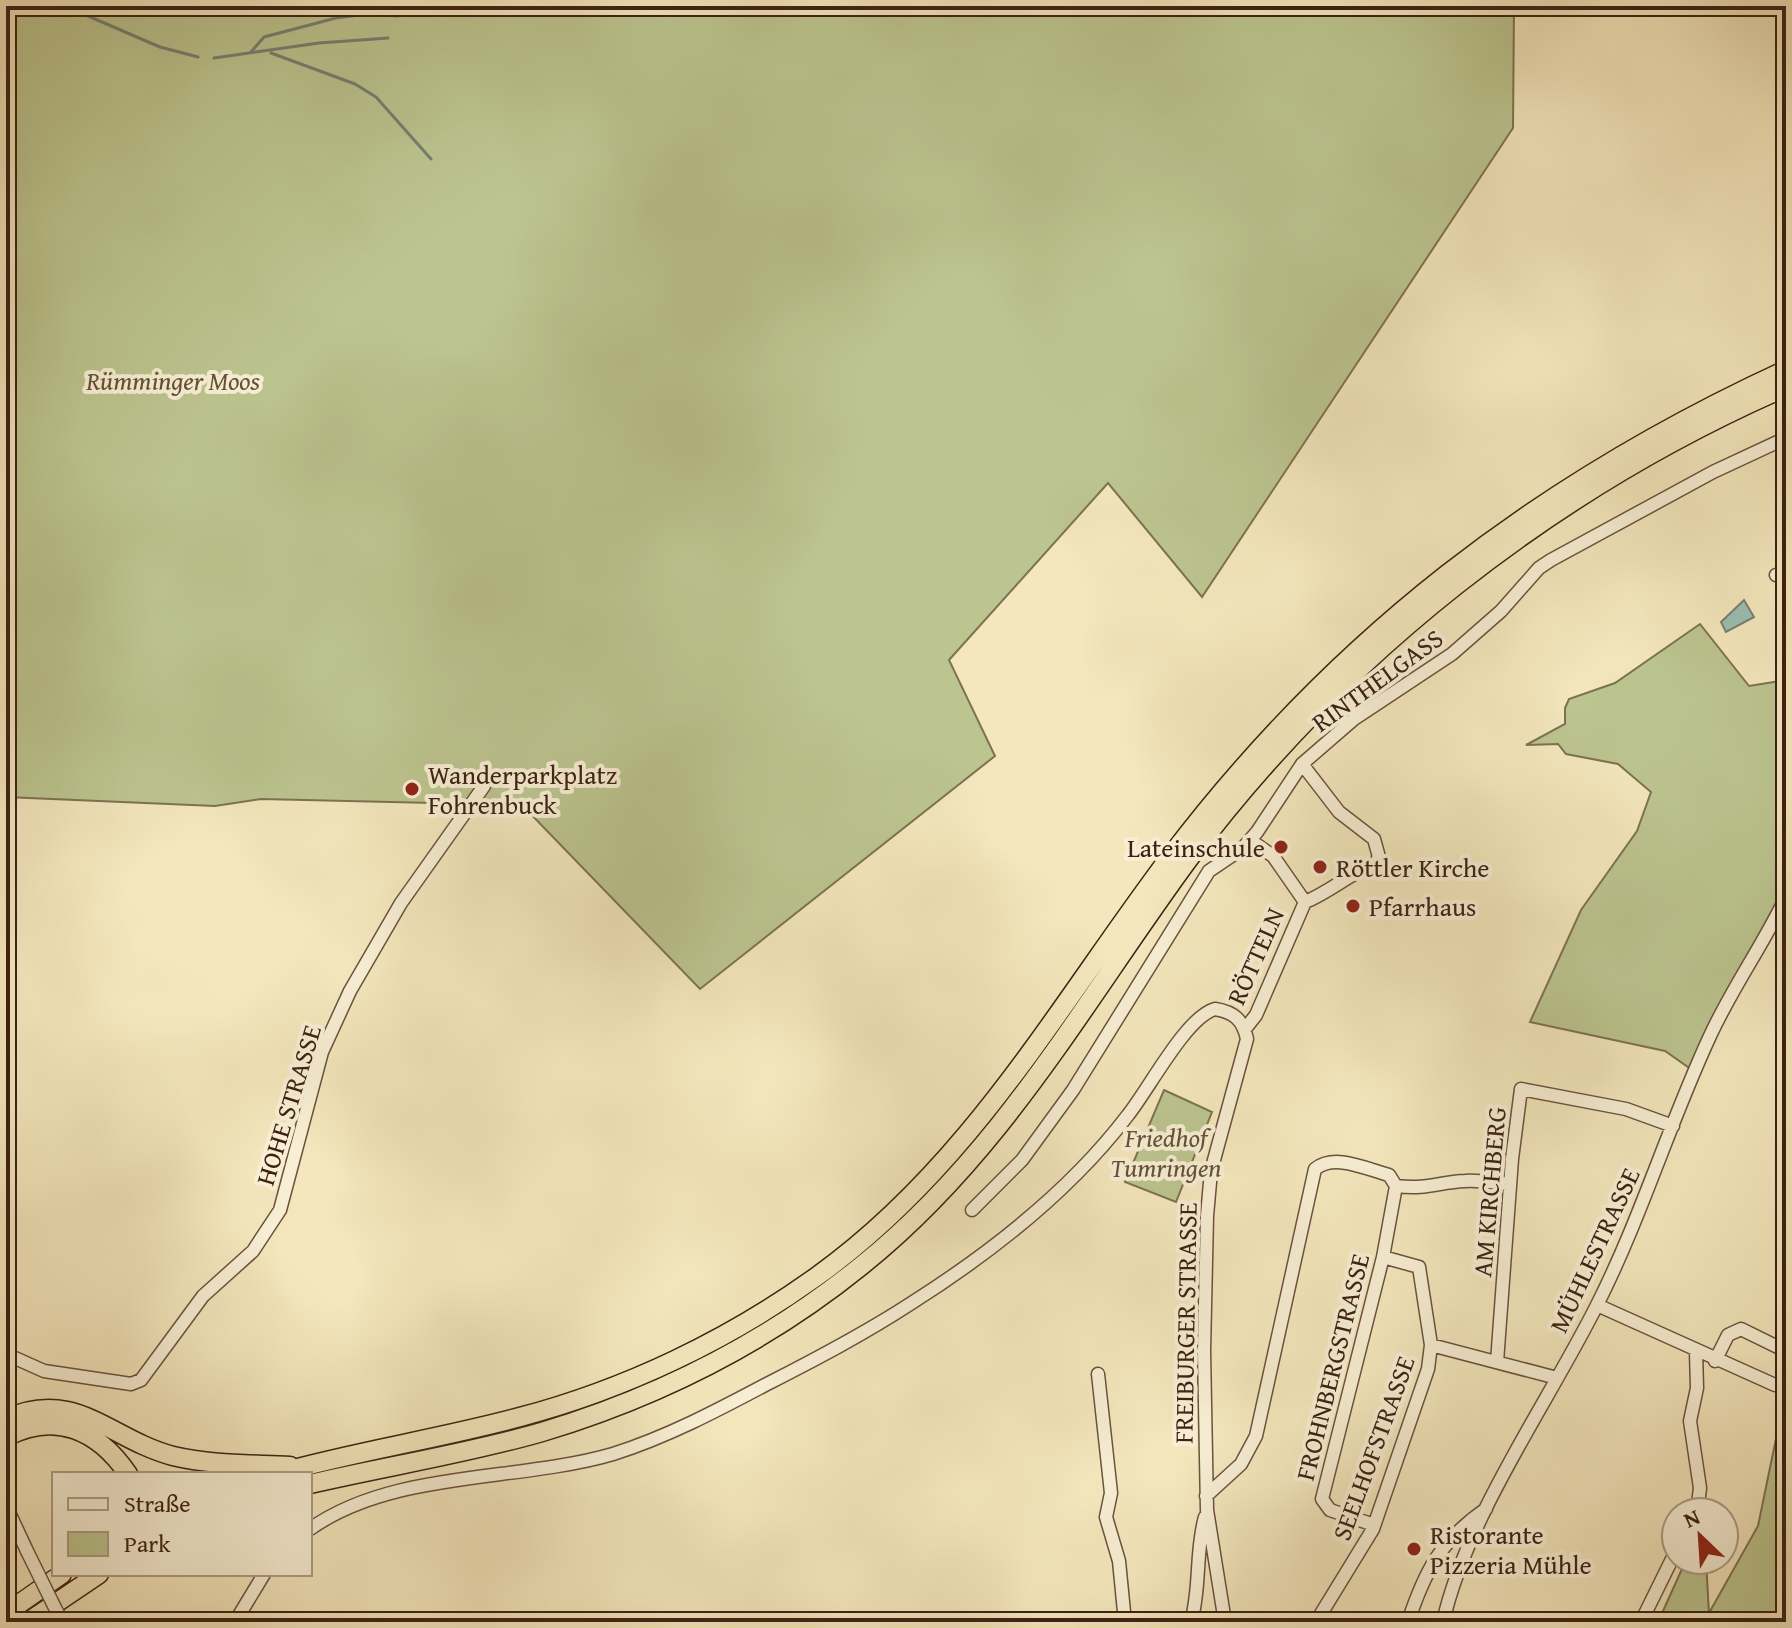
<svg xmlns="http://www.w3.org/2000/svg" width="1792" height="1628" viewBox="0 0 1792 1628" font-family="'Gentium Book Plus',serif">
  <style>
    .green { fill: #bcc590; stroke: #7c7352; stroke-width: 2 }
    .water { fill: #9cbfb3; stroke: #768073; stroke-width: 2 }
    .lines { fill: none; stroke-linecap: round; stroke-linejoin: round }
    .stream { stroke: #768073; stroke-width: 3 }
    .minor-casing { stroke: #6a523e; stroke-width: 15 }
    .highway-casing { stroke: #3c2114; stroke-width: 21 }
    .minor { stroke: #f8efd4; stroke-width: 12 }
    .highway { stroke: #f4e7bd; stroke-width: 18 }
    .minor-bridge-casing { stroke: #6a523e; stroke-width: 15; stroke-linecap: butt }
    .minor-bridge { stroke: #f8efd4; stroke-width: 12 }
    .poi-dot { fill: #8f2418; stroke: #f8efd4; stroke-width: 3 }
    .labels { text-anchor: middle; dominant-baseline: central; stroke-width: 8; stroke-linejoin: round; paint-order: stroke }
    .park-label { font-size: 26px; font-style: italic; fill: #625239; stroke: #f8efd4 }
    .street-label { font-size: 26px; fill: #3c2114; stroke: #f8efd4 }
    .poi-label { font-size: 26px; fill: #3c2114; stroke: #f8efd4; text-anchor: start }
  </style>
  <rect width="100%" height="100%" fill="#f4e7bd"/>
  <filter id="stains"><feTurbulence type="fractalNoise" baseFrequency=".0025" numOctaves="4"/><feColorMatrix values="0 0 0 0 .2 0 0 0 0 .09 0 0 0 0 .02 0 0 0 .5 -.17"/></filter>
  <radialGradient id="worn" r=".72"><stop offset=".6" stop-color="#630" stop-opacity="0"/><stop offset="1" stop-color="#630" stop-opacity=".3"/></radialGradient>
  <!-- green -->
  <path class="green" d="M6,6H1514L1513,128L1202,597L1108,483L949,660L995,756L700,989L522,805L261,799L215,806L6,797Z
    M1700,624L1749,686L1786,680V897L1695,1072L1665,1051L1530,1022L1581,910L1637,831L1651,792L1618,764L1566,754L1558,744L1526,745L1565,724V708L1569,699L1615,683Z
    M1164,1090L1212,1112L1176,1202L1125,1182Z
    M1786,1390V1615L1783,1622H1658L1686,1560L1706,1561L1709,1613L1758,1526Z"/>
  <!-- water -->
  <path class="water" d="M1744,600L1754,617L1726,632L1721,622Z"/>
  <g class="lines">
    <!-- stream -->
    <path class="stream" d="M60,6L72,8
      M88,16L160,47L198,57
      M251,52L264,37L336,18L366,14L398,16L415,6
      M271,53L355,84L376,97L431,159
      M214,58L319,43L388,38"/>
    <!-- minor casing -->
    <g class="minor-casing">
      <path id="minor" d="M1776,575L1786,573
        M1250,840L1273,856L1305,902
        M1245,1029L1256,1015L1305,902C1330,892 1353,871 1375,864L1379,857L1374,839L1339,812L1302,764
        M972,1210L1022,1160L1073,1090L1209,871L1243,848L1257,832L1302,764L1354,719L1452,654L1501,611L1539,568L1551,560L1713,472L1786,438
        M1597,1305L1775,1385
        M1431,1345L1557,1378
        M1696,1352L1697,1388L1690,1421L1700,1488L1697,1512
        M6,1354L44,1371L131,1384L141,1380L203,1296L253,1251L280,1210L322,1052L350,991L401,903L484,786
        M1715,1361L1728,1335L1741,1329L1786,1351
        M1497,1362L1512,1159L1521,1089L1626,1109L1673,1126
        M1098,1374L1111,1493L1106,1517L1119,1561L1125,1622
        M1206,1496L1241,1464L1256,1436L1315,1169C1335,1153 1366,1169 1389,1175L1396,1186C1427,1190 1439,1182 1465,1181C1480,1180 1495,1183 1510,1184
        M6,1506L27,1551
        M1374,1525L1330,1510L1322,1499L1383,1257L1396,1186
        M310,1529C393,1470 517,1482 613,1454C667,1437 718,1410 767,1384C816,1359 864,1334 910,1304C989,1254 1071,1190 1128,1115C1149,1089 1186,1017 1215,1009C1234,1012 1243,1020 1247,1039L1211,1171L1207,1216L1204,1351L1207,1510L1225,1622
        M235,1622L264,1574
        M1191,1622C1201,1587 1195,1552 1205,1517
        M1316,1622L1373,1529L1428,1369L1431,1345L1419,1267L1383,1257
        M1408,1622C1425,1571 1440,1541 1486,1509
        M1443,1622C1467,1516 1548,1403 1597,1305C1641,1218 1669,1124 1710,1036C1732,988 1763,945 1786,897
        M1641,1622L1676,1551"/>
    </g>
    <!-- highway casing -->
    <g class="highway-casing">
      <path id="highway" d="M6,1419C75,1387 111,1440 173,1456C211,1465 251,1464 290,1466
        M6,1437C55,1411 98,1430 128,1474
        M275,1474C356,1451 439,1439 520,1417C626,1389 728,1340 816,1277C970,1167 1059,1004 1170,857C1336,638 1538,484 1786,370
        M310,1484C387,1466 466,1454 542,1432C658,1397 767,1342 861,1266C1002,1153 1083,1003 1188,860C1341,655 1552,489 1786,387
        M6,1613L62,1574
        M28,1622L99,1574"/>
    </g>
    <!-- minor -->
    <use href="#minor" class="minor"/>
    <!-- highway -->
    <use href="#highway" class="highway"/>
    <!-- minor-bridge casing -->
    <g class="minor-bridge-casing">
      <path id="minor-bridge" d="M27,1551L62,1622"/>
    </g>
    <!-- minor-bridge -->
    <use href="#minor-bridge" class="minor-bridge"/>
  </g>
  <!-- markers -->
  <g class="poi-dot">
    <circle cx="412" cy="789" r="8"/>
    <circle cx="1281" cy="847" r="8"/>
    <circle cx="1320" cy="867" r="8"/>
    <circle cx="1353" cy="906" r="8"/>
    <circle cx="1414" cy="1549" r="8"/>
  </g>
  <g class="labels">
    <!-- park labels -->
    <g class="park-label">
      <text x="173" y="380">Rümminger Moos</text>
      <text x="1166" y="1137">Friedhof<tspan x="1166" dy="30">Tumringen</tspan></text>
    </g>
    <!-- street labels -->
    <g class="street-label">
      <text transform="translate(1377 680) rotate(-36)">RINTHELGASS</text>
      <text transform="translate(1255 956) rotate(-66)">RÖTTELN</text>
      <text transform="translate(288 1105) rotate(-73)">HOHE STRASSE</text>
      <text transform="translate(1489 1192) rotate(-85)">AM KIRCHBERG</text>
      <text transform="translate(1594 1250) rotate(-65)">MÜHLESTRASSE</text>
      <text transform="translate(1185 1323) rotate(-89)">FREIBURGER STRASSE</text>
      <text transform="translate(1332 1367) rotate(-76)">FROHNBERGSTRASSE</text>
      <text transform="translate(1373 1448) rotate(-70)">SEELHOFSTRASSE</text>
    </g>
    <!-- poi labels -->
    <g class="poi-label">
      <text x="428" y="774">Wanderparkplatz<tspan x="428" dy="30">Fohrenbuck</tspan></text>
      <text x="1265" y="847" text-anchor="end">Lateinschule</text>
      <text x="1336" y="867">Röttler Kirche</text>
      <text x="1369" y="906">Pfarrhaus</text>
      <text x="1430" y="1534">Ristorante<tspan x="1430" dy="30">Pizzeria Mühle</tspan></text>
    </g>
  </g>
  <!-- margin -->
  <rect width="1792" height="1628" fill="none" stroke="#f4e7bd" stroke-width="32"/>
  <rect x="8" y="8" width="1776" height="1612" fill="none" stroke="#3c2114" stroke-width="4"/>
  <rect x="16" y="16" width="1760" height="1596" fill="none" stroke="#3c2114" stroke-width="2"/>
  <!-- legend -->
  <rect x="52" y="1472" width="260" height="104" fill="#f8efd4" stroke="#ad9d87" stroke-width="2"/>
  <rect x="68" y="1498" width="40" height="12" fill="#f8efd4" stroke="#ad9d87" stroke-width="2"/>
  <text x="124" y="1512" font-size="24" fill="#3c2114">Straße</text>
  <rect x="68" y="1532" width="40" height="24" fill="#bcc590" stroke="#ad9d87" stroke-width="2"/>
  <text x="124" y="1552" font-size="24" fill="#3c2114">Park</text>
  <!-- north arrow -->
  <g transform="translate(1700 1536) rotate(335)"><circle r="38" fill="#f8efd4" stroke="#ad9d87" stroke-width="2"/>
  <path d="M0-6L14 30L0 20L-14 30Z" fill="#8f2418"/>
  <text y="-12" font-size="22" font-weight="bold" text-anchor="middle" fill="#3c2114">N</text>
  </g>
  <rect width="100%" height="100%" filter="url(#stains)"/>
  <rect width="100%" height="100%" fill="url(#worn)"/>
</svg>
